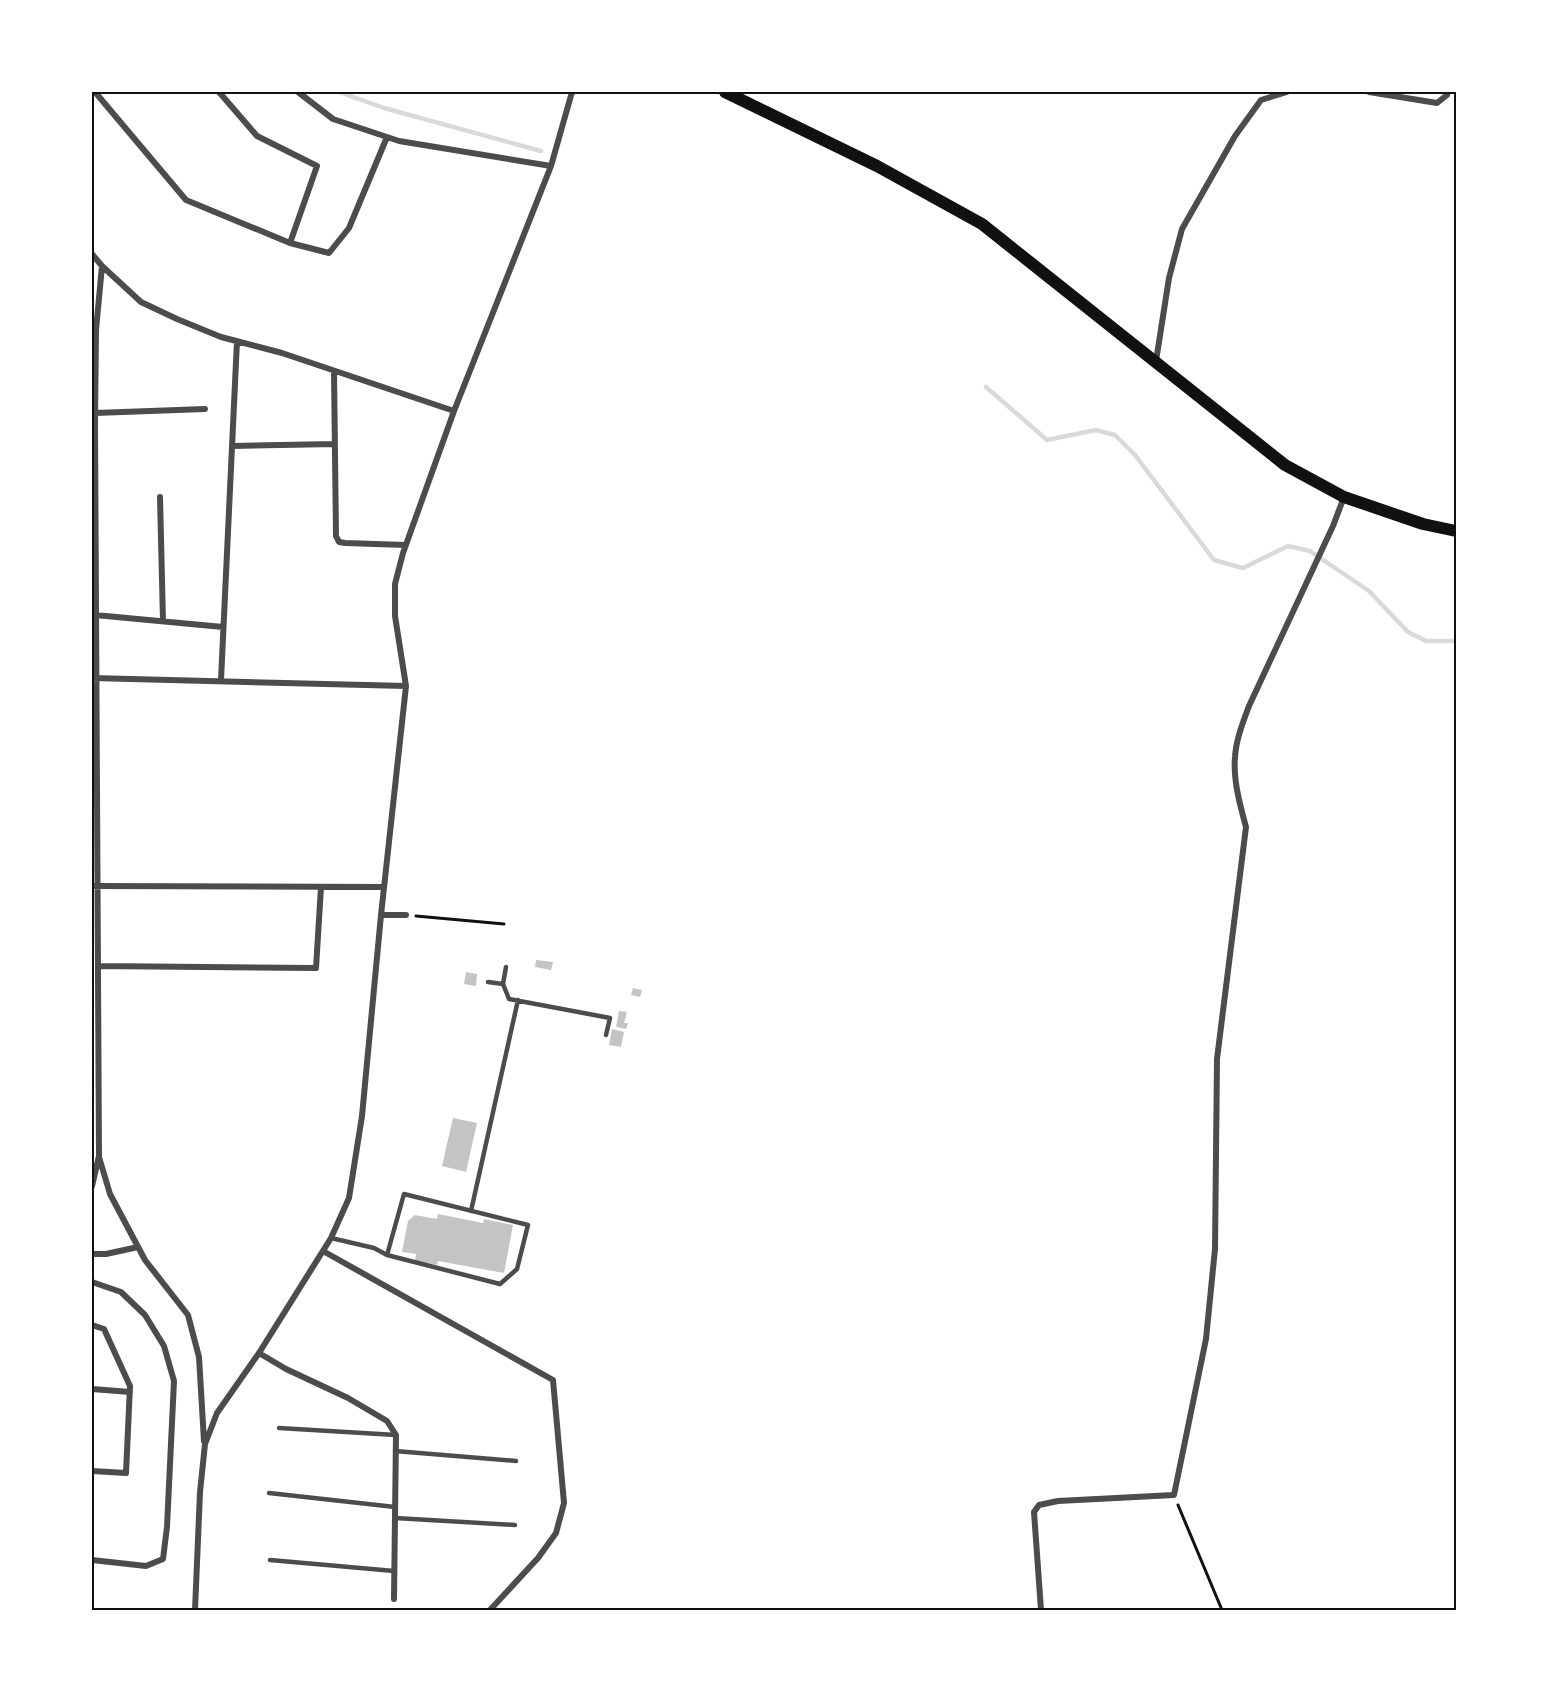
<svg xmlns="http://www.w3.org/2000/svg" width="1548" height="1702" viewBox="0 0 1548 1702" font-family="'Noto Serif',serif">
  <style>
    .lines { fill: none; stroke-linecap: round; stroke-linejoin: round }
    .stream { stroke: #d9d9d9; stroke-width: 4.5 }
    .building { fill: #c4c4c4 }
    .path { stroke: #111; stroke-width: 3 }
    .service { stroke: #4c4c4c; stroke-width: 4.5 }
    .minor { stroke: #4c4c4c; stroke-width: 6 }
    .secondary { stroke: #111; stroke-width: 12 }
    .neatline { fill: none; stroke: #111; stroke-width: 2 }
  </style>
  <rect width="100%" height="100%" fill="#fff"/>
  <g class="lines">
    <!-- stream -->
    <path class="stream" d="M339,92L384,108L541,151
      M986,387L1047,440L1096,430L1115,435L1135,455L1214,560L1243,568L1288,546L1310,551L1369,591L1408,632L1426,641H1456"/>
  </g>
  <!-- building -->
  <path class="building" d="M536,960L553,962L551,970L535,967Z
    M466,972L477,974L476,986L464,984Z
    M633,988L642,990L640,997L631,995Z
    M619,1011L627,1012L624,1023H628L626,1029L616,1027Z
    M612,1029L624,1032L621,1047L609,1045Z
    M453,1118L477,1123L466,1172L442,1166Z
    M438,1214L483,1223L484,1219L513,1225L504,1273L438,1261L437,1265L415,1261L416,1254L402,1252L408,1221L415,1215L437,1219Z"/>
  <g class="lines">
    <!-- path -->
    <path class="path" d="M416,916L504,924
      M1178,1505L1222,1610"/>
    <!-- service -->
    <path class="service" d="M506,967L503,984L509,999L610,1018L606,1035
      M488,982L503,984
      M471,1211L518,1000
      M331,1238L374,1248L387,1255L404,1194L528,1225L517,1269L500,1284L387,1255
      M279,1428L396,1435
      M395,1451L516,1461
      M269,1493L395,1507
      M395,1518L515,1525
      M270,1560L394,1571"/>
    <!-- minor -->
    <path class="minor" d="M95,92L186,200L290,243L329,253L349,228L387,137
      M219,92L257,136L317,166L290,243
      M298,92L333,119L399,141L551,166
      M1369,92L1437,103L1447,95L1448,92
      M92,254L102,266L141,302L177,319L221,337L282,353L454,411
      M1156,361L1169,278L1182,229L1235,136L1261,100L1287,92
      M334,371L336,536L339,542L345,543L406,545
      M95,413L205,409
      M232,446L335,444
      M160,497L163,621
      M95,615L223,627
      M92,678L406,686
      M221,680L237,341
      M92,886L384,887
      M381,915H406
      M98,966L316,968L321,887
      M99,1157L110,1194L145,1260L188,1315L199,1357L204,1441
      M92,1186L99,1156L95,424L96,330L102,266
      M323,1251L553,1380L564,1503L556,1533L538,1558L490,1610
      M92,1254H106L138,1247
      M92,1282L121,1292L145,1315L164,1346L174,1381L167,1527L163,1559L146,1566L92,1560
      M92,1325L104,1329L130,1386L126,1473L92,1471
      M259,1353L286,1369L348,1398L387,1421L396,1435L394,1599
      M92,1389L130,1392
      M195,1610L200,1492L205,1444L217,1413L259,1353L331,1238L349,1198L362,1116L381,915L406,686L395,616V584L403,553L454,411L551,166L572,92
      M1041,1610L1034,1512L1039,1505L1058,1501L1174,1495L1206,1339L1215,1249L1217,1059L1246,827C1240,805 1233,780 1235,757C1236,740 1243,722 1249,706L1333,526L1344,497"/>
    <!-- secondary -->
    <path class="secondary" d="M725,92L877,166L982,224L1285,465L1344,497L1423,524L1456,531"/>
  </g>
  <!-- border -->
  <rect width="1548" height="1702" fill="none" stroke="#ffffff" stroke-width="186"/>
  <rect x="93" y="93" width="1362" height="1516" class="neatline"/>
</svg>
